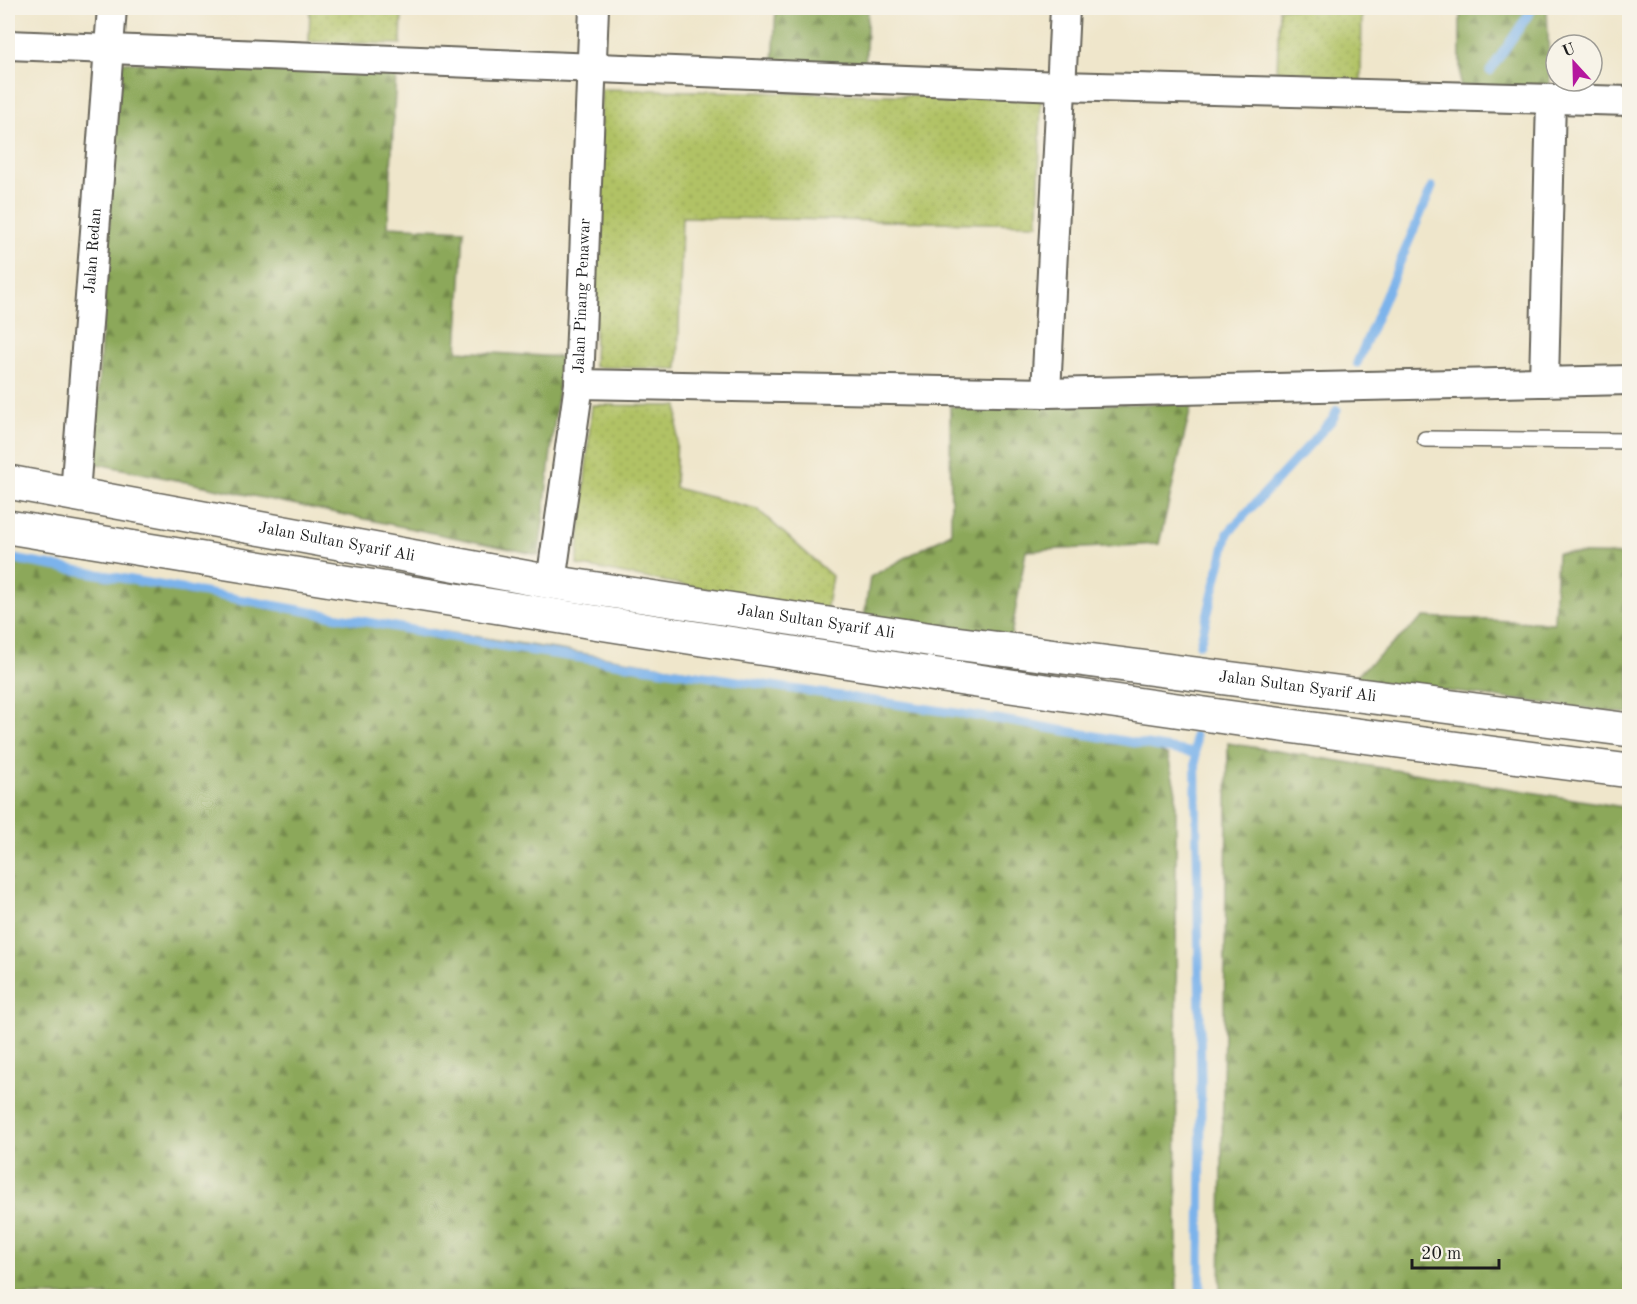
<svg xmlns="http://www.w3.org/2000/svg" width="1637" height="1304" viewBox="0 0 1637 1304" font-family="'Old Standard TT',serif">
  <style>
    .grass { fill: url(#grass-dots); stroke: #666f40; stroke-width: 1.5 }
    .forest { fill: url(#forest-firs); stroke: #54623b; stroke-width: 1.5 }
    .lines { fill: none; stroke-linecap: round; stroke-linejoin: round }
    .stream { stroke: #7bb3eb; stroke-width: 9 }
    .service-casing { stroke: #666359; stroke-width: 18 }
    .minor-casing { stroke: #666359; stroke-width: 32 }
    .tertiary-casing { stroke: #666359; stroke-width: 36 }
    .service { stroke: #fff; stroke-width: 15 }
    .minor { stroke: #fff; stroke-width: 28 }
    .tertiary { stroke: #fff; stroke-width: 33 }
    .labels { text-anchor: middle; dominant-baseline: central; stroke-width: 4.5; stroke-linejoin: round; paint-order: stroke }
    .street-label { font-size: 16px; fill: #1c1c1c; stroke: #f7f3e8 }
  </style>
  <defs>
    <pattern id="grass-dots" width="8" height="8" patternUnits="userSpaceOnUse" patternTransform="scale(1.5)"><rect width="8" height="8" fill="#b1c265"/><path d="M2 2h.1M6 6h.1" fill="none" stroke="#98a657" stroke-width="1.8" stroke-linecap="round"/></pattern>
    <pattern id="forest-firs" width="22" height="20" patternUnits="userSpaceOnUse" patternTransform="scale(1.5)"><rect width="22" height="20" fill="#8ca85a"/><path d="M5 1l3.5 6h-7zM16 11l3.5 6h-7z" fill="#72884a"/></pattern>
  </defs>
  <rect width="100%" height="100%" fill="#f7f3e8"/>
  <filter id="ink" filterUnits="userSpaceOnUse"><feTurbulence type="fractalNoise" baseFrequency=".0167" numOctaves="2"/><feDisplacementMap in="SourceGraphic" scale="12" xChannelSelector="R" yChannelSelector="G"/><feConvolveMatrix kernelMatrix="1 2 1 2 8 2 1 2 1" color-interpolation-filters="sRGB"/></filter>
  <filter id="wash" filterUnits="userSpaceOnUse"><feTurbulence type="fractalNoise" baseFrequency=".008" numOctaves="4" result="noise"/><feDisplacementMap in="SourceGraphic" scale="24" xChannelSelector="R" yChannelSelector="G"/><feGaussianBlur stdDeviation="1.35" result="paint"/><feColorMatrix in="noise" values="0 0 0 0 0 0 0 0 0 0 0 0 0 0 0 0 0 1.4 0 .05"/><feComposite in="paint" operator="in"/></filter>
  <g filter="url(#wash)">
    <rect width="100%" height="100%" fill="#efe6cb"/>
    <!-- grass -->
    <path class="grass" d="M310,8H402L401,44L309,42Z
      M1279,8H1362L1361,83L1277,78Z
      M601,89L1041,98L1038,224L682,217L678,369L594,367Z
      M592,405L678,406L675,488L757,509L832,576L826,612L577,565Z"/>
    <!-- forest -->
    <path class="forest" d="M776,8H868L865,70L773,65Z
      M1460,8H1547L1550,88L1460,86Z
      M120,62L396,73L388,226L464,230L457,351L562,357L539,555L93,463Z
      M1192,403L1159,544L1026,551L1011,636L864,617L870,577L951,533L950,406Z
      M1557,553L1629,555V714L1352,679L1424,617L1554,623Z
      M8,556L256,602L1144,742L1168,756L1176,792L1177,1296H8Z
      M1228,743L1629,808V1296H1220Z"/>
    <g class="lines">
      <!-- stream -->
      <path class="stream" d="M1490,71L1533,8
        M1357,363L1432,187
        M8,558L513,648L991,718L1194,753
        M1200,644L1228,533L1333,419L1337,410
        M1195,736L1201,1079L1200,1296"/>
    </g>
  </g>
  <g filter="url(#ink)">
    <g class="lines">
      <!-- service casing -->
      <g class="service-casing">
        <path id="service" d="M1425,439L1630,441"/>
      </g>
      <!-- minor casing -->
      <g class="minor-casing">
        <g id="minor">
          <path d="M8,45L1060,86L1630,101"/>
          <path d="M1544,382L1551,99"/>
          <path d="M579,384L1046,393L1630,380"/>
          <path d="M1046,393L1065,8"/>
          <path id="s1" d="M75,494L112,8"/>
          <path id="s2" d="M551,582L579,384L594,8"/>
        </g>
      </g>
      <!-- tertiary casing -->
      <g class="tertiary-casing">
        <g id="tertiary">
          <path id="s3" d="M8,482L551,582L947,642L1630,730"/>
          <path d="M8,527C547,616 1087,703 1630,771"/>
        </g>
      </g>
      <!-- service -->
      <use href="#service" class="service"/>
      <!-- minor -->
      <use href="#minor" class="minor"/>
      <!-- tertiary -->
      <use href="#tertiary" class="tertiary"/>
    </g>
  </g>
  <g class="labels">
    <!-- street labels -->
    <g class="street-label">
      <text stroke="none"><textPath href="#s1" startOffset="244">Jalan Redan</textPath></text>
      <text stroke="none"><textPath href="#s2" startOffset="288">Jalan Pinang Penawar</textPath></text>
      <text stroke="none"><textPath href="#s3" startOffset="334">Jalan Sultan Syarif Ali</textPath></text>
      <text stroke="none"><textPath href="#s3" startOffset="820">Jalan Sultan Syarif Ali</textPath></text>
      <text stroke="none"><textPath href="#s3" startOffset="1306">Jalan Sultan Syarif Ali</textPath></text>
    </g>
  </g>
  <!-- margin -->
  <rect width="1637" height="1304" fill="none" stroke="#f7f3e8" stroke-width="30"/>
  <!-- north arrow -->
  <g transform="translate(1574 63) rotate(338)"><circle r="28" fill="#f7f3e8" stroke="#9f9d96" stroke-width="1.5"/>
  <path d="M0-4.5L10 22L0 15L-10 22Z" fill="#b5179e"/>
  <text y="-9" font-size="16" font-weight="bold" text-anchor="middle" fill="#1c1c1c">U</text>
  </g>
  <!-- scale -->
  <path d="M1412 1259v9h87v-9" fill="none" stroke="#1c1c1c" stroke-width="3"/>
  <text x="1421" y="1259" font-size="18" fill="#1c1c1c" stroke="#f7f3e8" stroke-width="4.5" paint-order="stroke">20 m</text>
</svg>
